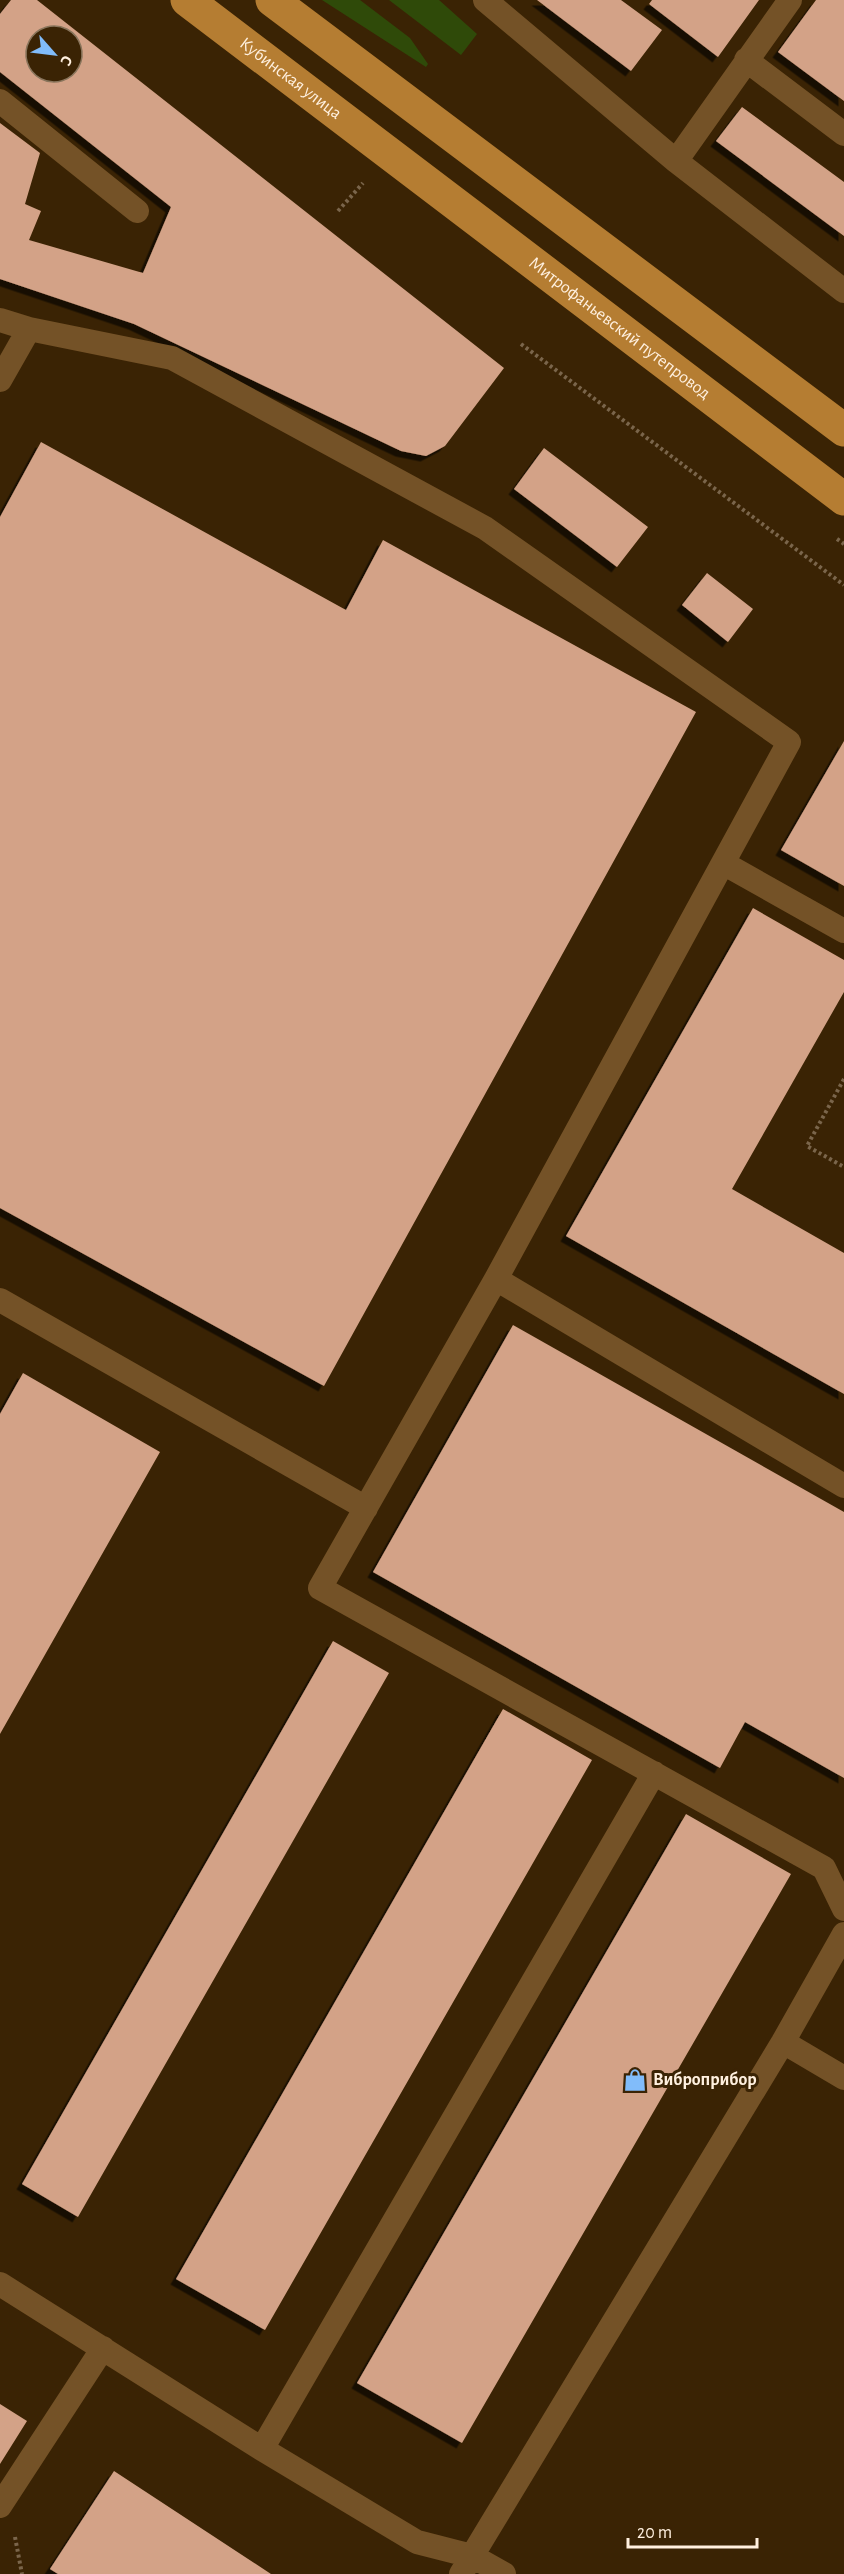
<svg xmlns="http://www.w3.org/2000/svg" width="844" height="2574" viewBox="0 0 844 2574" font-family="'Alegreya Sans',sans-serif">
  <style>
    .green { fill: #2f4a09 }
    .building { fill: #d3a287; fill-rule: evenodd; filter: url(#shadow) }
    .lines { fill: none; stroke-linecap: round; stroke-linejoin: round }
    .path { stroke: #7a654b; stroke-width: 4; stroke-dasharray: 3 3; stroke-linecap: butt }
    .lane { stroke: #745227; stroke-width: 24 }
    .primary { stroke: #b57d32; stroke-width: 33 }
    .labels { text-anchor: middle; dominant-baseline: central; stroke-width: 6; stroke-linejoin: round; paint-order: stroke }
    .street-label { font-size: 18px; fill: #fff0df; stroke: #3a2304 }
    .poi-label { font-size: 18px; font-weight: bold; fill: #fff0df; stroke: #3a2304; text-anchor: start }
  </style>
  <defs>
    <filter id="shadow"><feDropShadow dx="-5.5" dy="5.5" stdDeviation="0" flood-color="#0009"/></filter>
  </defs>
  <rect width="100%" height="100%" fill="#3a2304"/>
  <!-- green -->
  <path class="green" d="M322,0H360L410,38L428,64L426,67Z
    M389,0H439L477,34L461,55Z"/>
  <!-- building -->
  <path class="building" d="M11,0H37L504,368L445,446L426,456L401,451L134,324L0,279V123L40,153L25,204L41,211L29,240L143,273L171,207L0,72V14ZM36,36H72V72H36Z
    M537,0H621L662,30L631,71Z
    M652,0H759L718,57L649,4Z
    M816,0H844V101L778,52Z
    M742,107L844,182V236L716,141Z
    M41,442L346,610L383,540L696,712L324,1386L0,1208V517Z
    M544,448L648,527L617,567L514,489Z
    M707,573L753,609L728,642L682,605Z
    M844,741V886L781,850Z
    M753,908L844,960V992L732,1189L844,1253V1394L566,1236Z
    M513,1325L844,1512V1778L745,1722L720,1768L373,1572Z
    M23,1373L160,1452L0,1734V1414Z
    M333,1641L389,1673L78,2217L22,2184Z
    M503,1709L592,1760L265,2330L176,2279Z
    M686,1814L791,1874L462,2443L357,2383Z
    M0,2404L27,2421L0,2464Z
    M114,2471L271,2574H58L50,2569Z"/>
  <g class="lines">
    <!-- path -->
    <path class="path" d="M338,211L363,183
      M521,344L844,585
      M837,539L844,544
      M844,1079L807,1146L844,1167
      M15,2537L22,2574"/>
    <!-- lane -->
    <path class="lane" d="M485,0L676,161L790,0
      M746,60L844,134
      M0,101L137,211
      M676,161L844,291
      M0,320L29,329L172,358L485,528L789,742L496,1279L320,1588L824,1868L844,1909
      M0,380L29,329
      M723,863L844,931
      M496,1279L844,1486
      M0,1300L366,1508
      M783,2042L844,2078
      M0,2284L262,2449L417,2542L472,2556L783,2042L844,1934
      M262,2449L654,1773
      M0,2506L103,2348
      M461,2574L472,2556L504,2574"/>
    <!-- primary -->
    <g class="primary">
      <path id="s1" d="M187,0L844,499"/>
      <path d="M272,0L844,430"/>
    </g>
  </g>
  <!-- icons -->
  <defs>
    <g id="shop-bare" transform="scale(1.8)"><path d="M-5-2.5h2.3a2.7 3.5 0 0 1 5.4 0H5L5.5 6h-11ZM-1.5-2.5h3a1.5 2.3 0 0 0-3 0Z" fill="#81bcfa" stroke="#3a2304" stroke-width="2.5" paint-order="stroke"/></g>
  </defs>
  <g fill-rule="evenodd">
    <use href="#shop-bare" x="635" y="2080"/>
  </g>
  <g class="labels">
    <!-- street labels -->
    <g class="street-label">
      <text stroke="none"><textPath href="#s1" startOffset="130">Кубинская улица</textPath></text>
      <text stroke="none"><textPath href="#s1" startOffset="543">Митрофаньевский путепровод</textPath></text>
    </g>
    <!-- poi labels -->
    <g class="poi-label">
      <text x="653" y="2080">Виброприбор</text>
    </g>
  </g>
  <!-- north arrow -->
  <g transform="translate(54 54) rotate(118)"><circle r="28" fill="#3a2304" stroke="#89755c" stroke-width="1.5"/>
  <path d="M0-4.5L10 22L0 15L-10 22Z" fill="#81bcfa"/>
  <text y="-9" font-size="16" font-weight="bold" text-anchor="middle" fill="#fff0df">С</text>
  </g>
  <!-- scale -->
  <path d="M628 2538v9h129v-9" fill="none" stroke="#fff0df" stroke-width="3"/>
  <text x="637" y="2538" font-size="18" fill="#fff0df" stroke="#3a2304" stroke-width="4.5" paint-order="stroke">20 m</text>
</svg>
